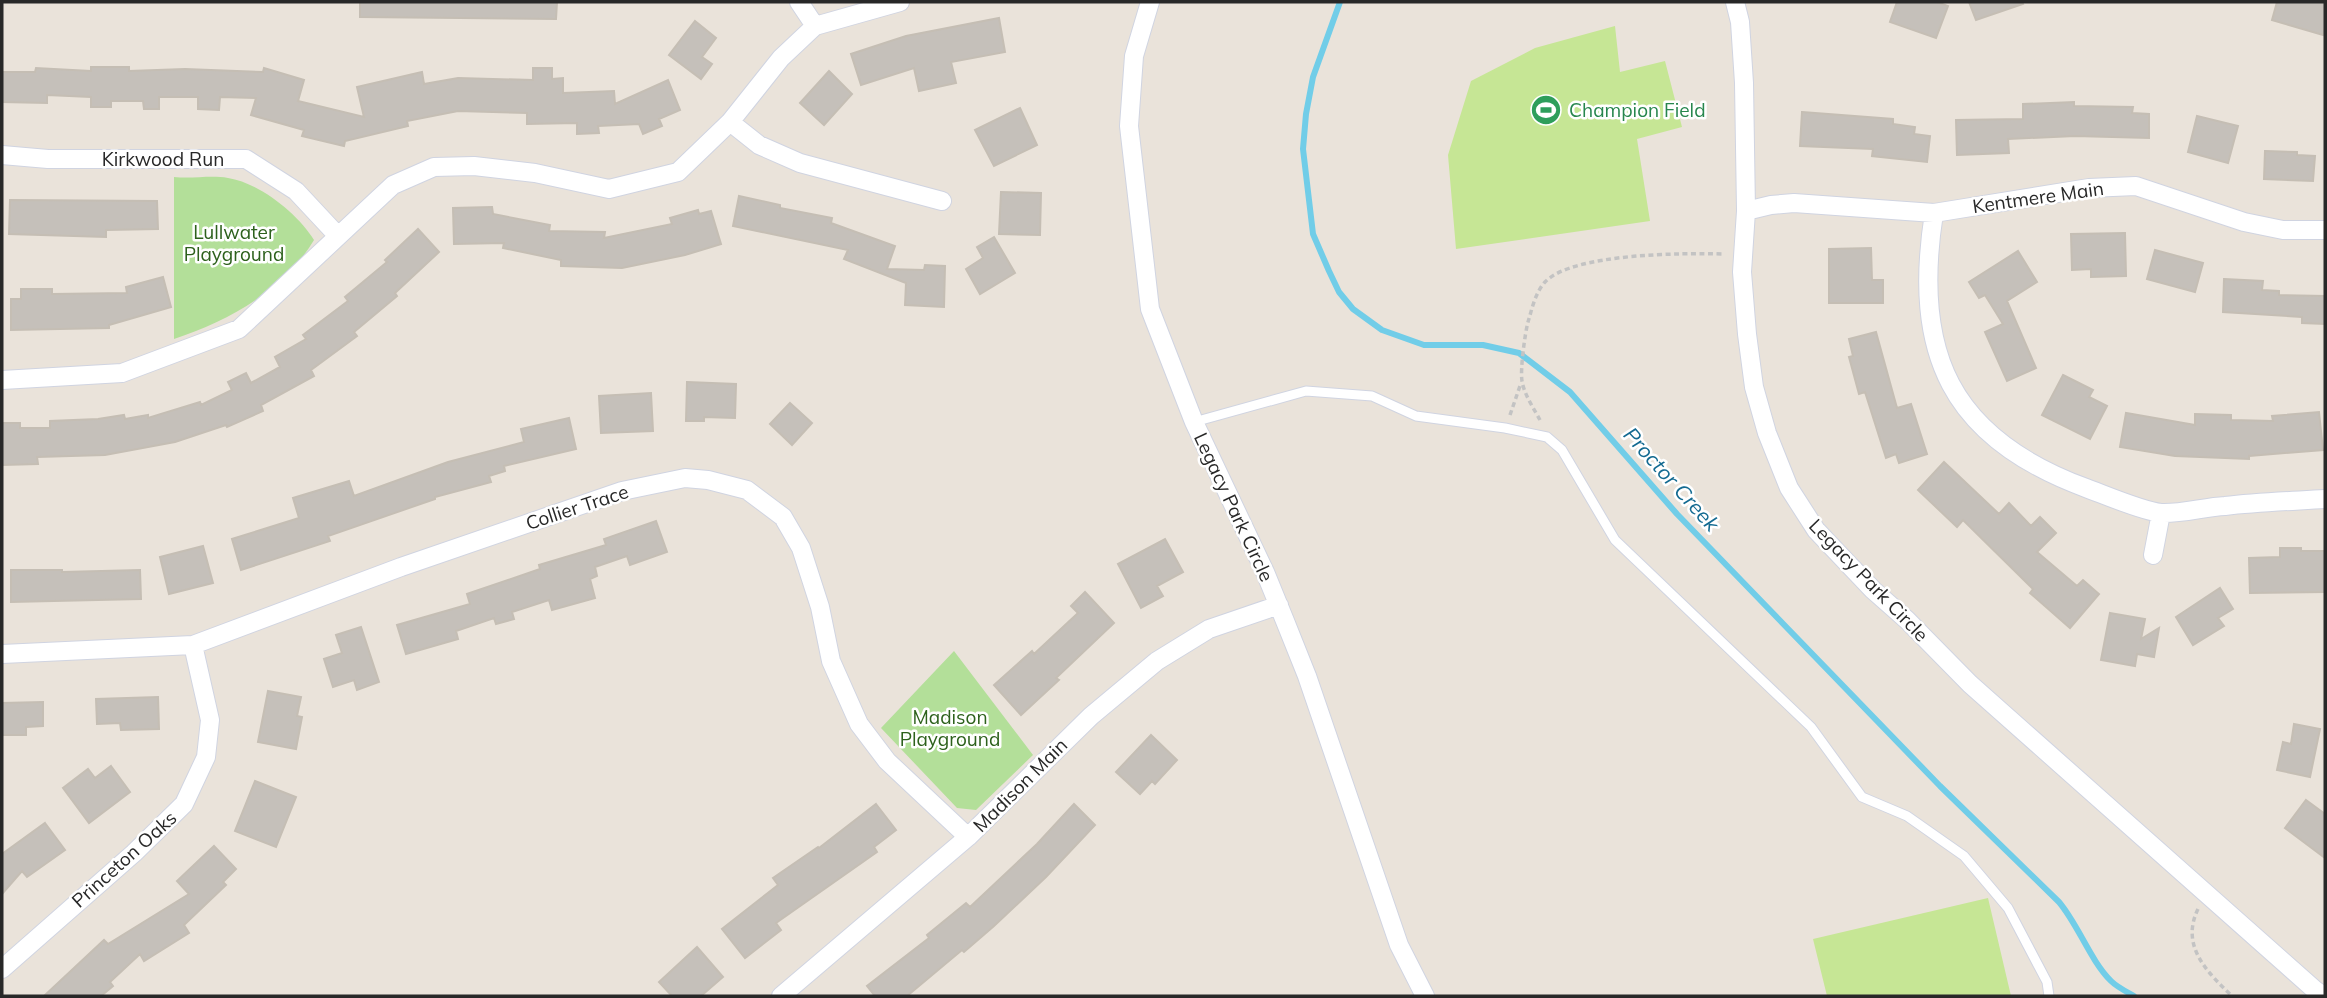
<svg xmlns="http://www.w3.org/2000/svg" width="2327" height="998" viewBox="0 0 2327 998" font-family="Mulish,sans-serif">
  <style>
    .green { fill: #b3df99 }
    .pitch { fill: #c6e695 }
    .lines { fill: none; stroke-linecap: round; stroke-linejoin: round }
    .stream { stroke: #71cde8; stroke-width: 6 }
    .building { fill: #c5c0ba; stroke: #c5beb4; stroke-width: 2 }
    .lane-casing { stroke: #d0d4e1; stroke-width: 11 }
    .street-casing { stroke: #d0d4e1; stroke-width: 20 }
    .path { stroke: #c3c3c3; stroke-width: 3.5; stroke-dasharray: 5 3.5; stroke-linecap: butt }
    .lane { stroke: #fff; stroke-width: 9 }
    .street { stroke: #fff; stroke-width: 18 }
    .labels { text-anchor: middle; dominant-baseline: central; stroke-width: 5; stroke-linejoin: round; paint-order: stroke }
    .leisure-label { font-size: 19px; fill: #27864d; stroke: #fff; text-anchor: start }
    .street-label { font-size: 19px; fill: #282828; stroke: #fff }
    .park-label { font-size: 19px; fill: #2d611c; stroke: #fff }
    .water-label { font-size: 21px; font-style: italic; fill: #136a91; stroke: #fff }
  </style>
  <rect width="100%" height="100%" fill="#eae3da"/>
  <!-- green -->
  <path class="green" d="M174,177C192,179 211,175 228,178C260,183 298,214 314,240C284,290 229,321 174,339Z
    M954,651L1033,755L976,810L957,808L881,728Z"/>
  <!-- pitch -->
  <path class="pitch" d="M1615,26L1620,72L1665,61L1682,127L1637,139L1650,221L1456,249L1448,155L1471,81L1535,48Z
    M1988,898L2011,996H1827L1813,939Z"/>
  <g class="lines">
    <!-- stream -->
    <path class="stream" d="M1340,2L1313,77L1306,114L1303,149L1313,234L1329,271L1339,292L1353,309L1382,330L1424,345H1483L1519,353L1570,392L1677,514L1940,786L2059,902C2079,926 2090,960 2111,981C2117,987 2127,992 2134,996"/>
  </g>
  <!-- building -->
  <path class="building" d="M360,2H557L556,19L360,17Z
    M1897,2H1937L1948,6L1936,38L1890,22Z
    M1969,2H2022L2023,4L1976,20Z
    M2277,2H2325V26L2323,35L2272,20Z
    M999,18L1005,52L951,62L956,83L919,91L914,68L861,85L851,54L906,36Z
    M695,21L716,38L702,57L712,64L701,79L669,55Z
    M91,67H129V71L185,69L263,72L264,68L304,80L298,101L364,117L357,87L422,72L424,84L458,78L533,80V68H552V79L563,78V93L614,91L615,104L668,80L680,110L659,119L662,126L643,134L639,124L598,126L599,133L577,134V123L527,124V113L458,111L407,121L408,126L345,141L344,146L302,136L304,130L251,115L256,98L220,97L219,110L198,109V97H159V109H144L143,101H111V107H91V97L47,95V103L2,102V72H35L36,68L91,71Z
    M829,71L852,94L824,125L800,103Z
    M2074,102V106L2133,107L2132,113L2149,114V138L2075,136L2008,139L2009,153L1957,155L1956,120L2023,119V104Z
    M1020,108L1037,145L994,166L975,130Z
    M1802,112L1893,119V124L1915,127L1914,134L1930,136L1927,162L1872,156L1873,149L1800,146Z
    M2197,116L2238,126L2228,163L2188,152Z
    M2265,151L2297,152V155L2315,156L2313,181L2264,179Z
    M1001,192L1041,193L1040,235L999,234Z
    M739,196L780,205V208L832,218L831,223L895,246L887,269L924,270L925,265L945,266L944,307L905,305L906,283L844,259L848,250L733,226Z
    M10,200L157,201L158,229L106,230V237L9,234Z
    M492,207L493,214L550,225L549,231L605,232L604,238L672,224L670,218L698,210L699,214L711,211L721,244L685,255L622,268L561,266V260L503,248L504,243L454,244L453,208Z
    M418,229L439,252L395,293L397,296L354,332L357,336L311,370L314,376L261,405L263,411L227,427L226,425L175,442L105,455L37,457L38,464L2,465V423H20V428H50V421L98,419L124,415L125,419L148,415V418L200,402L201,405L232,390L228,382L246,373L251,383L280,367L275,357L306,339L303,335L348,301L345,297L387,262L385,260Z
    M2125,233L2126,276L2091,277V269L2072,270L2071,234Z
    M994,237L1015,273L980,294L966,269L983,258L977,247Z
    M1871,248L1872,280H1883V303H1829V249Z
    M2155,250L2203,263L2195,292L2147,279Z
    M2018,251L2037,282L2007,301L2036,368L2007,381L1985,332L2003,324L1985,295L1979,298L1969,282Z
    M163,277L171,307L109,325V328L11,330V299H21V289H52V294L127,293L126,287Z
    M2224,279L2263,281L2262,290L2279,291V295L2325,296V324L2302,323V317L2223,312Z
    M1876,332L1897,408L1911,404L1927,454L1899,463L1896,454L1886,458L1865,392L1859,394L1849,357L1853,356L1849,339Z
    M2063,375L2093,390L2089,397L2107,406L2090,439L2042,415Z
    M687,382L736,384L735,418L704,417V421H686Z
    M651,393L653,431L601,433L599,396Z
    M790,403L812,423L792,445L770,424Z
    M2319,412L2323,450L2249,456V459L2175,456L2120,447L2126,413L2195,425V414L2231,415V420L2273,421L2272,416Z
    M569,418L576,449L504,466L505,471L489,476L491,482L435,497V499L328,536L330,541L241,570L232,539L299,518L293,498L349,481L354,496L448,462L524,442L521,429Z
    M1944,462L1999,514L2009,503L2031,526L2040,517L2056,533L2037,552L2077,586L2083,580L2099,594L2070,628L2030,593L2033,589L1963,520L1957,527L1918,490Z
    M656,521L667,552L630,565L627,556L595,567L597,576L590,579L595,598L552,610L549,600L512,612L514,619L496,624L494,618L456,631L458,639L406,654L397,625L470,604L467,594L540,569L539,565L606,545L604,539Z
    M1165,539L1183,572L1157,586L1163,596L1141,608L1118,564Z
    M203,546L213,583L169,594L160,557Z
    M2280,548H2301V551H2325V592L2250,593L2249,558L2280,557Z
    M11,570H62V572L140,570L141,599L11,602Z
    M2220,588L2233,609L2218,618L2224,626L2193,645L2176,617Z
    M1085,592L1114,623L1056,678L1059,680L1021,715L994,685L1032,651L1034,654L1078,613L1071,606Z
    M2110,613L2145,619L2141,639L2159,628L2154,657L2137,654L2135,666L2101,660Z
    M361,627L379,682L357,690L354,680L333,687L324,659L342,653L336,635Z
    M268,691L301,697L297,716L302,717L296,749L258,742Z
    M158,697L159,729L121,730L120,723L97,724L96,699Z
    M43,702V726L26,727V735H2V703Z
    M2294,724L2320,729L2310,777L2277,770L2283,742L2291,744Z
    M1151,735L1177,760L1155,784L1152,781L1140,794L1116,772Z
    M111,766L130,792L89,823L63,788L88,769L95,778Z
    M255,781L296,797L276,847L235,831Z
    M2306,800L2325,814V858L2285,828Z
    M876,804L896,830L874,847L877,852L776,923L781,930L745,958L722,929L778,885L773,878L818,847L819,848Z
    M1074,804L1095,825L1046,877L994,926L964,952L962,950L907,996H875L867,986L929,938L927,935L966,903L970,907L1037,844Z
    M45,823L65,850L27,877L22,871L2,894V854Z
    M214,846L236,869L223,882L226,885L184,925L189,933L144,961L140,954L110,982L113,986L101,996H44L104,940L108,944L189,894L177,881Z
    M697,947L723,977L701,996H672L659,982Z"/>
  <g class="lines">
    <!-- lane casing -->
    <g class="lane-casing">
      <path id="lane" d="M1194,422L1306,391L1372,396L1416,416L1505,428L1547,437L1562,450L1615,540L1811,727L1862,797L1907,816L1964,856L2008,908L2047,982L2049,996"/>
    </g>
    <!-- street casing -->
    <g class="street-casing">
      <path id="street" d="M799,2L815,26
        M1150,2L1134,56L1129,126L1150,309L1194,422L1265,572L1285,621L1307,676L1399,945L1425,996
        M1735,2L1740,22L1744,83L1746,211L1742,272L1747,334L1754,387L1767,433L1789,488L1816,530L1873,590L1907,620L1970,684L2315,990L2324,996
        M730,122L759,145L800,163L942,201
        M2,155L48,159H246L296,191L338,236
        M1746,211L1771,205L1794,203L1934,213L2089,188L2136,186L2244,222L2283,230H2325
        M1934,213C1912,353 1950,438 2086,488C2105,495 2142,511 2161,513C2181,514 2205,507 2225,506C2258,502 2292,501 2325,499
        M2,380L122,373L239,329L393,185L434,167L474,166L535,173L609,189L678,172L730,122L781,58L815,26L900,2
        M2153,555L2161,513
        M2,654L193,645L401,567L622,491L685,478L708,480L747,490L783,517L801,548L820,607L831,661L859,724L887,761L968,837
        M2,969L134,853L184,804L206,757L210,720L193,645
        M781,996L968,837L1091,716L1157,661L1209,629L1279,605"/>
    </g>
    <!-- path -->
    <path class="path" d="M1510,415L1521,383
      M1540,420C1534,409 1524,394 1522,381C1520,370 1525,333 1528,322C1532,309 1535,293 1545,282C1573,253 1682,253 1723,254
      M2198,909C2180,946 2207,972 2232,996"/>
    <!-- lane -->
    <use href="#lane" class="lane"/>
    <!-- street -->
    <use href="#street" class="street"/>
  </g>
  <!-- icons -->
  <defs>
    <g id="stadium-disc" transform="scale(1.575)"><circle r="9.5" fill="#2e9e5b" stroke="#fff"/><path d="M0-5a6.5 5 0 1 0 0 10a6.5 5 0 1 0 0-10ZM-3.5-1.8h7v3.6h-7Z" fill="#fff"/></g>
  </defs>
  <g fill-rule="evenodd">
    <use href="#stadium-disc" x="1546" y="110"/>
  </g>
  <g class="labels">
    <!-- leisure labels -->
    <g class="leisure-label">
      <text x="1569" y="110">Champion Field</text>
    </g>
    <!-- street labels -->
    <g class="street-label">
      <text x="163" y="159">Kirkwood Run</text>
      <text transform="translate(2038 197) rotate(-8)">Kentmere Main</text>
      <text transform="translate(577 507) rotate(-18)">Collier Trace</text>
      <text transform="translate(1234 507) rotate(65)">Legacy Park Circle</text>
      <text transform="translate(1869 580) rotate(46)">Legacy Park Circle</text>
      <text transform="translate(1020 785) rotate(-45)">Madison Main</text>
      <text transform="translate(124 859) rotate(-42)">Princeton Oaks</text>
    </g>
    <!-- park labels -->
    <g class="park-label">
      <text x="234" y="232">Lullwater<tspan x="234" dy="22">Playground</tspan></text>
      <text x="950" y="717">Madison<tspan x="950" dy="22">Playground</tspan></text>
    </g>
    <!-- water labels -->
    <g class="water-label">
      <text transform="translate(1672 479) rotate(48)">Proctor Creek</text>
    </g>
  </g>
  <!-- border -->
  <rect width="2327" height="998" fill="none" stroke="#282828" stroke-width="7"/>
</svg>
